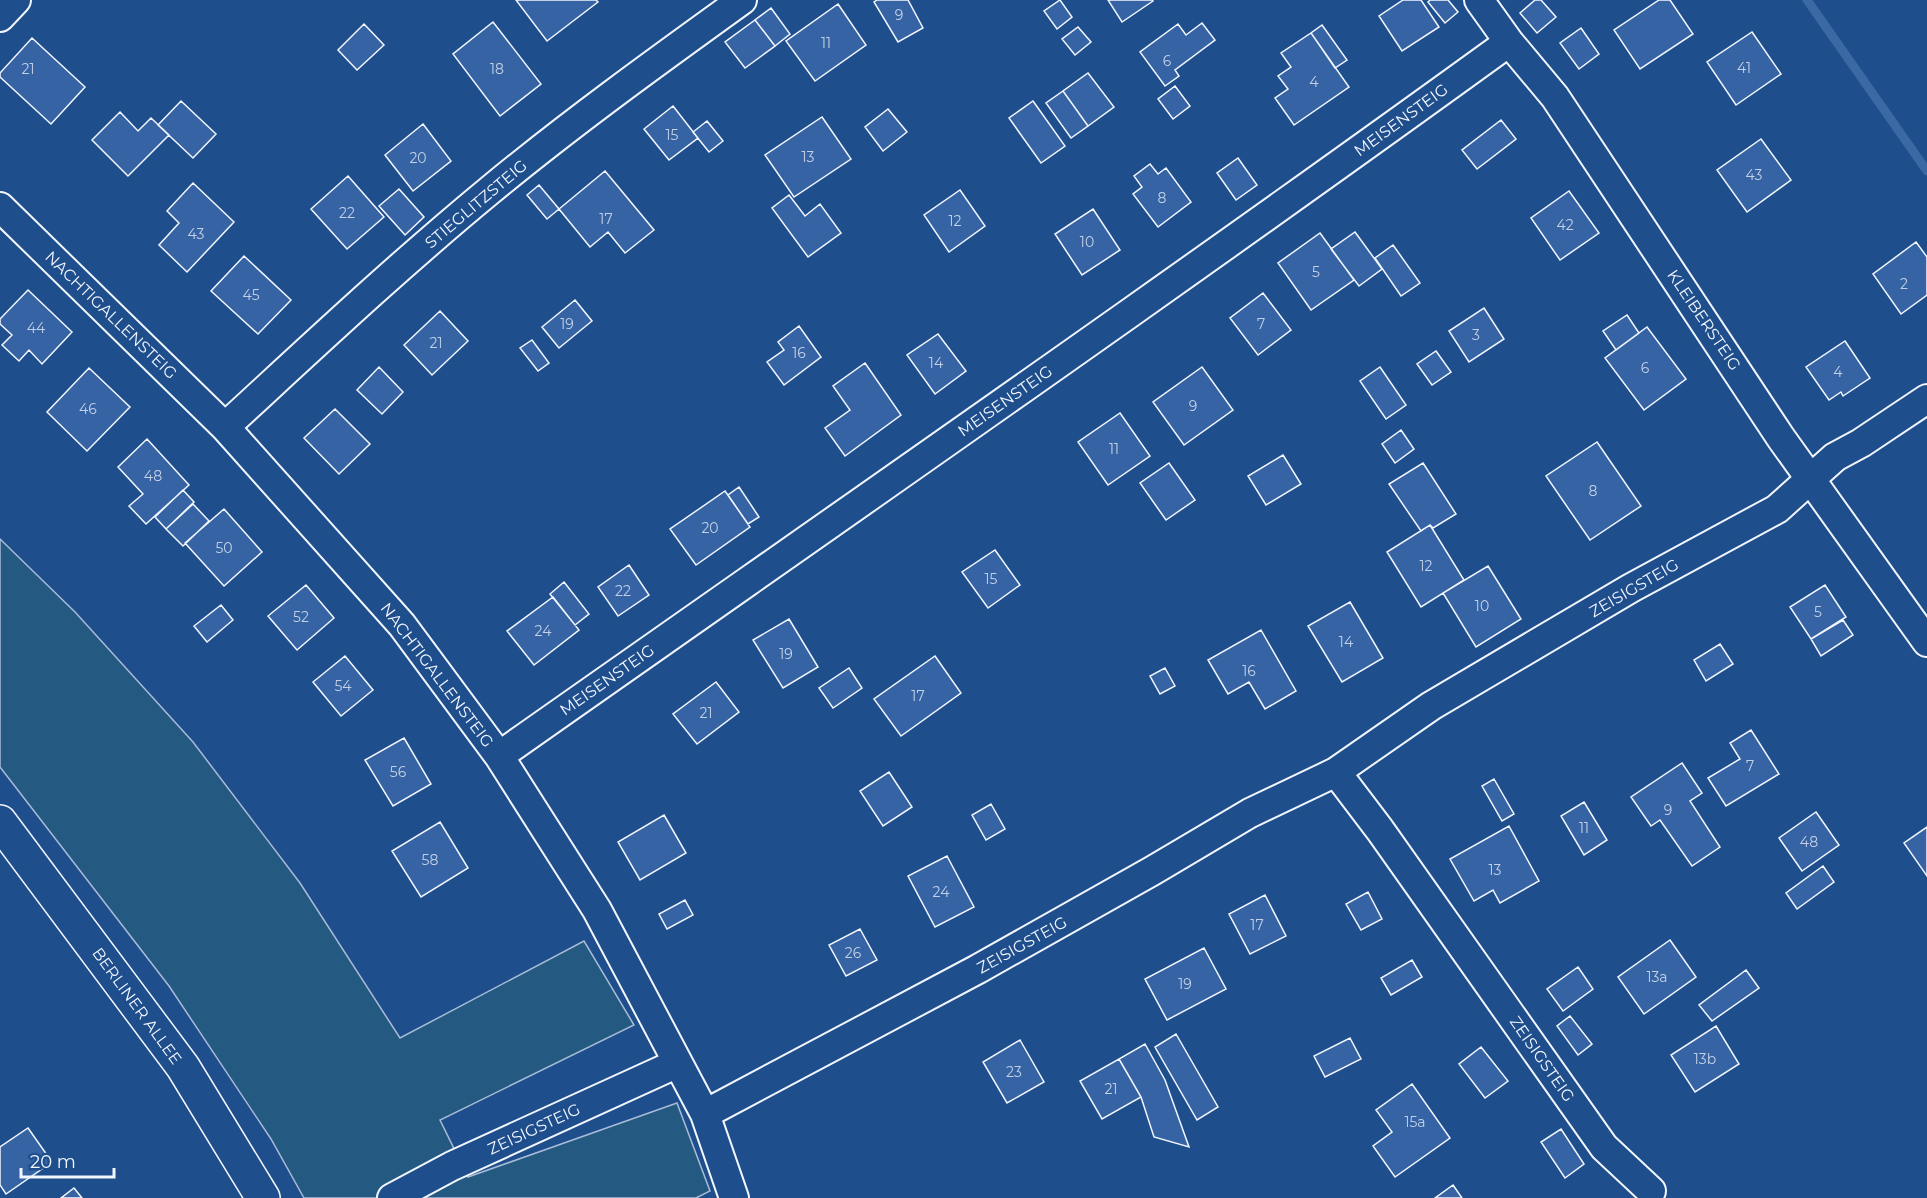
<svg xmlns="http://www.w3.org/2000/svg" width="1927" height="1198" viewBox="0 0 1927 1198" font-family="Montserrat,sans-serif">
  <style>
    .green { fill: #245a82; stroke: #a8bbd7; stroke-width: 1.5 }
    .lines { fill: none; stroke-linecap: round; stroke-linejoin: round }
    .stream { stroke: #3b69a3; stroke-width: 9 }
    .building { fill: #3563a3; stroke: #f2f6ff; stroke-width: 1.5 }
    .minor-casing { stroke: #f2f6ff; stroke-width: 32 }
    .secondary-casing { stroke: #f2f6ff; stroke-width: 36 }
    .minor { stroke: #1f4e8c; stroke-width: 28 }
    .secondary { stroke: #1f4e8c; stroke-width: 33 }
    .labels { text-anchor: middle; dominant-baseline: central; stroke-width: 4.5; stroke-linejoin: round; paint-order: stroke }
    .number-label { font-size: 14px; fill: #c3d1e8 }
    .street-label { font-size: 16px; fill: #f2f6ff; stroke: #1f4e8c }
  </style>
  <rect width="100%" height="100%" fill="#1f4e8c"/>
  <!-- green -->
  <path class="green" d="M0,539L75,612L193,742L300,883L400,1038L584,941L634,1025L440,1120L468,1177L677,1103L710,1191L696,1198H304L271,1139L169,986L0,767Z"/>
  <g class="lines">
    <!-- stream -->
    <path class="stream" d="M1807,0L1927,171"/>
  </g>
  <!-- building -->
  <path class="building" d="M516,0H596L598,2L547,41Z
    M877,0H908L923,28L898,42L874,2Z
    M1060,0L1072,17L1057,29L1044,11Z
    M1108,0H1152L1153,1L1122,22Z
    M1403,0H1421L1439,27L1402,51L1379,16Z
    M1430,0H1448L1458,12L1445,23L1428,2Z
    M1535,0H1541L1556,17L1537,33L1520,13Z
    M1659,0H1670L1693,34L1640,69L1614,30Z
    M838,4L866,45L815,81L786,41Z
    M771,8L790,34L775,46L755,20Z
    M755,20L775,46L745,68L725,42Z
    M493,22L541,84L500,116L453,54Z
    M1202,23L1215,40L1175,70L1179,76L1165,86L1140,52L1178,24L1186,35Z
    M364,24L384,45L357,70L338,50Z
    M1322,25L1347,60L1335,68L1311,33Z
    M1078,27L1091,42L1075,55L1062,39Z
    M1581,28L1599,54L1579,69L1560,43Z
    M1752,32L1781,74L1736,105L1707,62Z
    M1311,33L1349,87L1294,125L1275,98L1288,89L1278,76L1291,67L1281,53Z
    M32,38L85,87L51,124L0,77V73Z
    M1088,73L1114,107L1088,126L1063,91Z
    M1175,86L1190,106L1173,119L1158,99Z
    M1063,91L1088,126L1071,138L1046,103Z
    M181,101L216,134L193,158L158,125Z
    M1033,101L1065,146L1041,163L1009,118Z
    M673,106L698,138L669,160L644,129Z
    M888,109L907,132L883,151L865,127Z
    M120,112L138,131L151,118L169,135L128,176L92,140Z
    M822,117L851,159L794,197L765,155Z
    M1501,120L1516,139L1477,169L1462,150Z
    M707,121L723,141L709,152L693,132Z
    M423,124L451,161L413,191L385,155Z
    M1761,139L1791,180L1747,212L1717,170Z
    M1238,158L1257,185L1236,200L1217,173Z
    M1150,164L1158,174L1166,168L1191,202L1158,227L1133,194L1142,187L1134,176Z
    M605,171L654,230L625,253L608,232L590,247L559,209Z
    M348,176L384,217L347,249L311,209Z
    M193,183L234,222L187,272L159,245L179,223L167,211Z
    M539,185L559,209L547,219L527,195Z
    M399,189L424,217L405,235L379,206Z
    M960,190L985,226L949,252L924,215Z
    M1569,191L1599,233L1560,260L1531,218Z
    M789,195L805,216L820,204L841,233L808,257L772,208Z
    M1093,209L1120,250L1082,275L1055,234Z
    M1355,232L1382,269L1359,286L1331,249Z
    M1320,233L1354,280L1311,310L1278,263Z
    M1916,242L1927,257V295L1901,314L1873,274Z
    M1393,245L1420,283L1401,296L1375,258Z
    M244,256L291,300L258,334L211,291Z
    M28,290L72,332L42,364L29,350L19,361L2,345L12,335L0,324V319Z
    M1263,293L1291,330L1258,355L1230,318Z
    M575,300L592,321L559,348L542,327Z
    M1484,308L1504,339L1469,362L1449,331Z
    M440,311L468,341L432,375L404,345Z
    M1627,315L1639,333L1616,350L1603,331Z
    M799,326L821,357L784,385L767,362L784,350L778,342Z
    M1647,327L1686,379L1644,410L1605,358Z
    M938,334L966,371L935,394L907,355Z
    M532,340L549,363L538,371L520,348Z
    M1845,341L1870,378L1843,396L1841,392L1829,400L1806,367Z
    M1436,351L1451,372L1432,385L1417,364Z
    M865,363L901,415L845,456L825,428L850,410L833,386Z
    M379,367L403,392L382,414L357,390Z
    M1202,367L1233,410L1184,445L1153,402Z
    M1380,367L1406,405L1386,419L1360,381Z
    M89,368L130,407L87,451L47,412Z
    M335,409L370,444L339,474L304,438Z
    M1120,413L1150,456L1108,485L1078,442Z
    M1401,430L1414,449L1395,463L1382,444Z
    M147,439L189,485L146,524L129,506L143,494L118,467Z
    M1597,442L1641,506L1590,540L1546,476Z
    M1283,455L1301,484L1266,505L1248,476Z
    M1169,463L1195,500L1166,520L1140,483Z
    M1423,463L1456,514L1433,528L1430,525L1421,531L1389,484Z
    M739,487L759,517L748,524L728,495Z
    M183,490L194,502L166,529L155,517Z
    M725,491L750,527L696,565L670,529Z
    M193,504L209,521L183,546L166,529Z
    M224,509L262,552L224,586L185,543Z
    M1430,525L1464,580L1421,607L1387,552Z
    M995,550L1020,585L988,608L962,572Z
    M629,565L649,595L618,616L598,587Z
    M1488,566L1521,619L1476,647L1443,593Z
    M564,582L589,614L575,625L550,594Z
    M306,585L334,618L297,650L268,616Z
    M1825,585L1846,617L1811,639L1790,607Z
    M553,597L579,630L534,665L507,631Z
    M1350,602L1383,658L1342,682L1308,626Z
    M221,605L233,620L207,642L194,626Z
    M789,619L818,667L783,688L753,640Z
    M1843,620L1853,635L1821,656L1811,639Z
    M1261,630L1296,691L1265,709L1249,682L1228,694L1208,660Z
    M1720,644L1733,664L1706,681L1694,660Z
    M345,656L373,690L341,716L313,682Z
    M935,656L961,693L901,736L874,699Z
    M849,668L862,688L833,708L819,688Z
    M1165,668L1175,686L1160,694L1150,676Z
    M716,682L739,712L697,744L673,714Z
    M1751,730L1779,774L1726,806L1708,778L1740,759L1730,743Z
    M404,738L431,784L393,806L365,760Z
    M1682,763L1702,793L1690,801L1720,847L1692,866L1660,820L1651,826L1631,797Z
    M889,772L912,807L883,826L860,791Z
    M1494,779L1514,814L1502,821L1482,786Z
    M1584,802L1607,840L1584,855L1561,816Z
    M991,804L1005,829L986,840L972,815Z
    M1816,812L1839,845L1802,871L1779,838Z
    M664,815L686,853L640,880L618,842Z
    M440,822L468,868L421,897L392,851Z
    M1509,826L1539,881L1500,903L1493,890L1474,901L1450,859Z
    M1927,827V876L1904,843Z
    M947,856L974,907L935,927L908,876Z
    M1823,866L1834,882L1797,909L1786,893Z
    M1368,892L1382,919L1361,930L1346,904Z
    M1265,895L1286,936L1250,954L1229,914Z
    M685,900L693,915L667,929L659,914Z
    M860,929L877,960L846,976L829,945Z
    M1670,940L1696,977L1644,1014L1618,977Z
    M1204,948L1226,989L1167,1020L1145,979Z
    M1412,960L1422,977L1391,995L1381,978Z
    M1578,967L1593,989L1563,1011L1547,989Z
    M1746,970L1759,988L1712,1021L1699,1005Z
    M1570,1016L1592,1044L1578,1055L1557,1026Z
    M1716,1026L1739,1064L1695,1092L1671,1055Z
    M1176,1034L1218,1107L1197,1120L1155,1047Z
    M1350,1038L1361,1059L1325,1077L1314,1056Z
    M1020,1040L1044,1082L1007,1103L983,1062Z
    M1145,1044L1165,1080L1189,1147L1154,1137L1141,1097L1119,1059Z
    M1481,1047L1508,1081L1485,1098L1459,1064Z
    M1119,1059L1141,1097L1102,1119L1080,1081Z
    M1412,1084L1450,1138L1395,1177L1373,1146L1392,1132L1376,1110Z
    M28,1128L52,1162L6,1194L0,1185V1147Z
    M1561,1129L1584,1164L1565,1178L1541,1142Z
    M1453,1185L1462,1198H1435Z
    M74,1188L82,1198H61Z"/>
  <g class="lines">
    <!-- minor casing -->
    <g class="minor-casing">
      <path id="minor" d="M1479,0L1509,42L1555,97L1781,438L1927,642
        M0,17L16,0
        M0,207L225,427L402,625L499,756L597,910L705,1114L734,1198
        M225,427C312,347 398,266 489,191C570,124 656,62 742,0
        M499,756C836,519 1175,284 1509,42
        M1336,772L1380,830L1604,1147L1651,1191
        M705,1114L978,969L1152,871L1250,813L1336,772L1431,706L1631,588L1777,509L1835,457L1861,443L1927,399
        M392,1198L452,1166L678,1063"/>
    </g>
    <!-- secondary casing -->
    <g class="secondary-casing">
      <path id="secondary" d="M0,822L183,1067L263,1198"/>
    </g>
    <!-- minor -->
    <use href="#minor" class="minor"/>
    <!-- secondary -->
    <use href="#secondary" class="secondary"/>
  </g>
  <g class="labels">
    <!-- number labels -->
    <g class="number-label">
      <text x="899" y="15">9</text>
      <text x="826" y="43">11</text>
      <text x="1167" y="61">6</text>
      <text x="1744" y="68">41</text>
      <text x="28" y="69">21</text>
      <text x="497" y="69">18</text>
      <text x="1314" y="82">4</text>
      <text x="672" y="135">15</text>
      <text x="808" y="157">13</text>
      <text x="418" y="158">20</text>
      <text x="1754" y="175">43</text>
      <text x="1162" y="198">8</text>
      <text x="347" y="213">22</text>
      <text x="606" y="219">17</text>
      <text x="955" y="221">12</text>
      <text x="1565" y="225">42</text>
      <text x="196" y="234">43</text>
      <text x="1087" y="242">10</text>
      <text x="1316" y="272">5</text>
      <text x="1904" y="284">2</text>
      <text x="251" y="295">45</text>
      <text x="567" y="324">19</text>
      <text x="1261" y="324">7</text>
      <text x="36" y="328">44</text>
      <text x="1476" y="335">3</text>
      <text x="436" y="343">21</text>
      <text x="799" y="353">16</text>
      <text x="936" y="363">14</text>
      <text x="1645" y="368">6</text>
      <text x="1838" y="372">4</text>
      <text x="1193" y="406">9</text>
      <text x="88" y="409">46</text>
      <text x="1114" y="449">11</text>
      <text x="153" y="476">48</text>
      <text x="1593" y="491">8</text>
      <text x="710" y="528">20</text>
      <text x="224" y="548">50</text>
      <text x="1426" y="566">12</text>
      <text x="991" y="579">15</text>
      <text x="623" y="591">22</text>
      <text x="1482" y="606">10</text>
      <text x="1818" y="612">5</text>
      <text x="301" y="617">52</text>
      <text x="543" y="631">24</text>
      <text x="1346" y="642">14</text>
      <text x="786" y="654">19</text>
      <text x="1249" y="671">16</text>
      <text x="343" y="686">54</text>
      <text x="918" y="696">17</text>
      <text x="706" y="713">21</text>
      <text x="1750" y="766">7</text>
      <text x="398" y="772">56</text>
      <text x="1668" y="810">9</text>
      <text x="1584" y="828">11</text>
      <text x="1809" y="842">48</text>
      <text x="430" y="860">58</text>
      <text x="1495" y="870">13</text>
      <text x="941" y="892">24</text>
      <text x="1257" y="925">17</text>
      <text x="853" y="953">26</text>
      <text x="1657" y="977">13a</text>
      <text x="1185" y="984">19</text>
      <text x="1705" y="1059">13b</text>
      <text x="1014" y="1072">23</text>
      <text x="1111" y="1089">21</text>
      <text x="1415" y="1122">15a</text>
    </g>
    <!-- street labels -->
    <g class="street-label">
      <text transform="translate(1401 120) rotate(-36)">MEISENSTEIG</text>
      <text transform="translate(476 204) rotate(-40)">STIEGLITZSTEIG</text>
      <text transform="translate(111 315) rotate(44)">NACHTIGALLENSTEIG</text>
      <text transform="translate(1704 320) rotate(56)">KLEIBERSTEIG</text>
      <text transform="translate(1005 401) rotate(-35)">MEISENSTEIG</text>
      <text transform="translate(1634 588) rotate(-30)">ZEISIGSTEIG</text>
      <text transform="translate(437 675) rotate(53)">NACHTIGALLENSTEIG</text>
      <text transform="translate(607 680) rotate(-35)">MEISENSTEIG</text>
      <text transform="translate(1022 945) rotate(-29)">ZEISIGSTEIG</text>
      <text transform="translate(137 1006) rotate(54)">BERLINER ALLEE</text>
      <text transform="translate(1542 1059) rotate(55)">ZEISIGSTEIG</text>
      <text transform="translate(534 1129) rotate(-25)">ZEISIGSTEIG</text>
    </g>
  </g>
  <!-- scale -->
  <path d="M21 1168v9h93v-9" fill="none" stroke="#f2f6ff" stroke-width="3"/>
  <text x="30" y="1168" font-size="18" fill="#f2f6ff" stroke="#1f4e8c" stroke-width="4.5" paint-order="stroke">20 m</text>
</svg>
